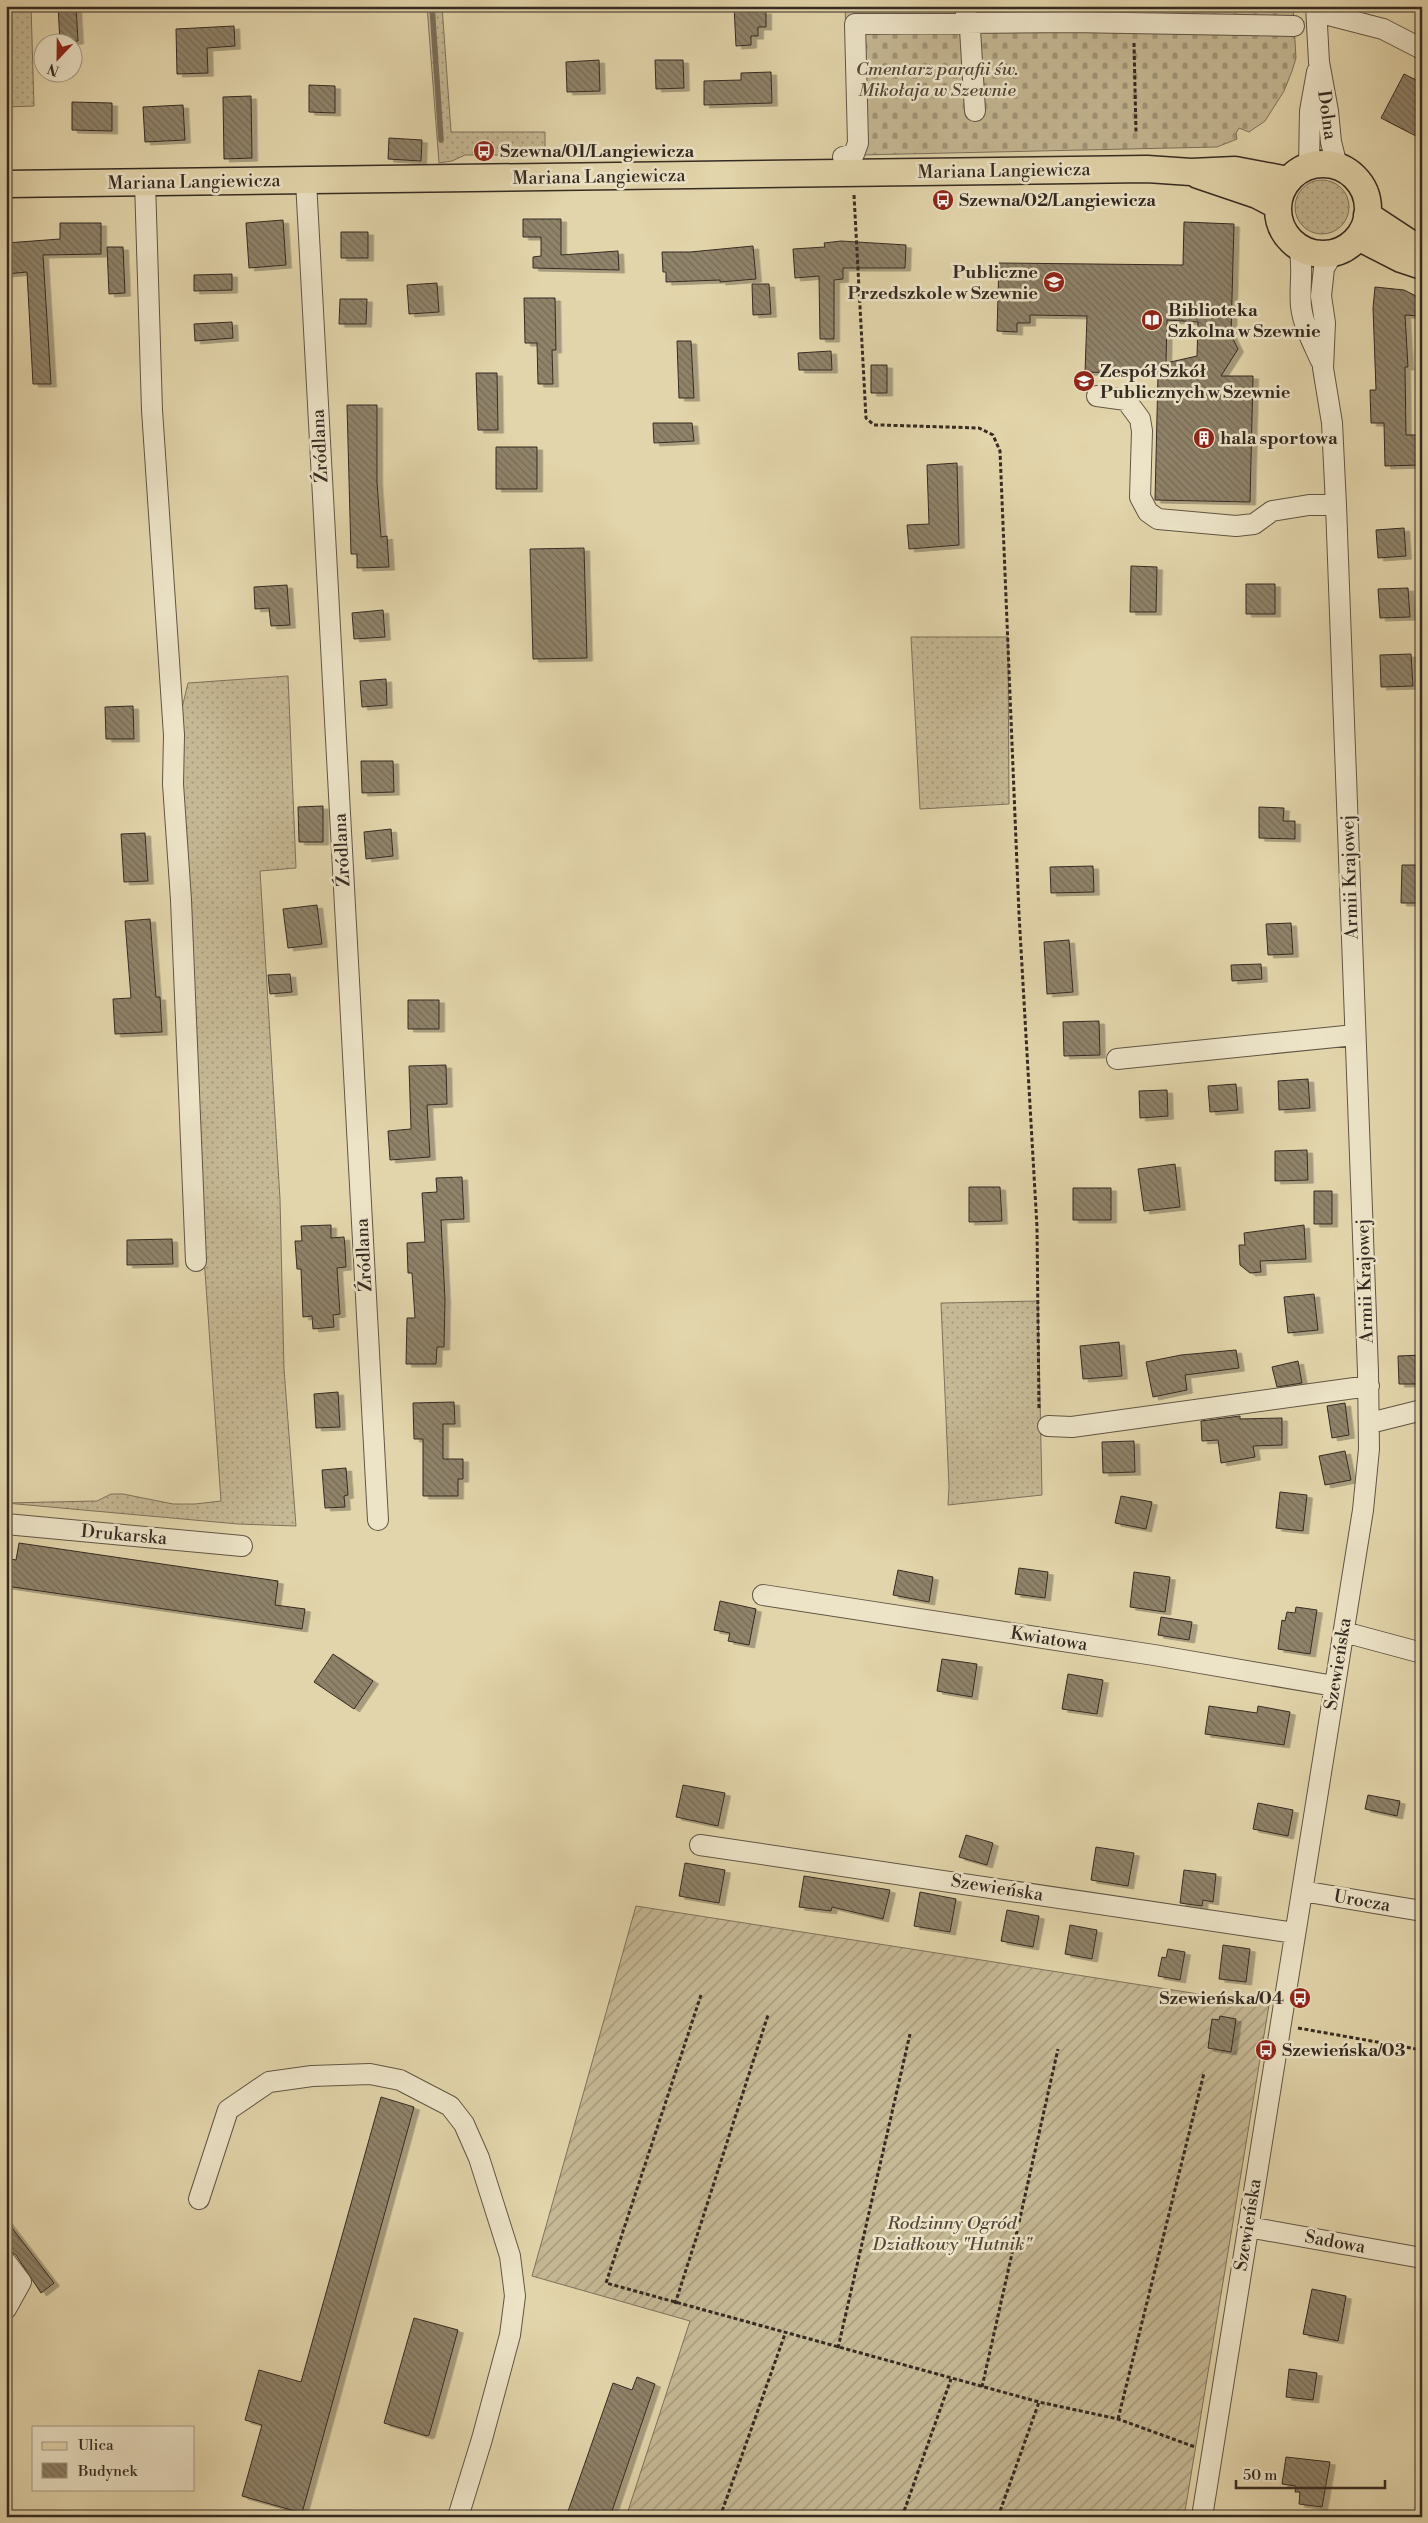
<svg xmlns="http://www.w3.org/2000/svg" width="1428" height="2523" viewBox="0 0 1428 2523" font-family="'Libre Bodoni',serif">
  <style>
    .grass { fill: url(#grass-dots); stroke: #7d725c }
    .cemetery { fill: url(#cemetery-stones); stroke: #7d725c }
    .garden { fill: url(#garden-furrows); stroke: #7d725c }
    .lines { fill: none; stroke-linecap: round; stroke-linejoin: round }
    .stream { stroke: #7a6e59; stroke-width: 5.5 }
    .building { fill: url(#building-back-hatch); stroke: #352b23; fill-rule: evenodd; filter: url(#shadow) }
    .minor-casing { stroke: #605645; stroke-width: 22 }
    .major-casing { stroke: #352b23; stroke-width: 29 }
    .path { stroke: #352b23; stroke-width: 3; stroke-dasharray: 4 2.5; stroke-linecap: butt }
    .minor { stroke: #ede4c8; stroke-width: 20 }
    .major { stroke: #e3d5ab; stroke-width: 26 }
    .labels { text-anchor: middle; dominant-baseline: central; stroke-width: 5; stroke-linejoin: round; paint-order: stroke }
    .park-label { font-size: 18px; font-style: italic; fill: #52473a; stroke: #ede4c8 }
    .street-label { font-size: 18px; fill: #352b23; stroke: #ede4c8 }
    .poi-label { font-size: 18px; font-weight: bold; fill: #352b23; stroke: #ede4c8; text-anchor: start }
  </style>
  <defs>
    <pattern id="grass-dots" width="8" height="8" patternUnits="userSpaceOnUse" patternTransform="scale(1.25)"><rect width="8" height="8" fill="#c5b894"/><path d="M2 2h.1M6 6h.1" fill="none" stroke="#a19678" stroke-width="1.8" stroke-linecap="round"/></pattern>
    <pattern id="cemetery-stones" width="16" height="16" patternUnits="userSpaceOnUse" patternTransform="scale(1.25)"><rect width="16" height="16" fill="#c5b894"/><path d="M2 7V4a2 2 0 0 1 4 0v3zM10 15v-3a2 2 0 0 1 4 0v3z" fill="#a19678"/></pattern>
    <pattern id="garden-furrows" width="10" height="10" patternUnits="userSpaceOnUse" patternTransform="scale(1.25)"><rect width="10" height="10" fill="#c5b894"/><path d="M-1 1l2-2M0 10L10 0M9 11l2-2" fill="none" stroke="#a19678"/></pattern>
    <pattern id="building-back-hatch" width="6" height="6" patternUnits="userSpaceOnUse" patternTransform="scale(1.25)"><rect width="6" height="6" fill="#8f836a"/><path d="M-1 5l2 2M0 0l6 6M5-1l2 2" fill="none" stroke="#766b57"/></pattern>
    <filter id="shadow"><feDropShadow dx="5.5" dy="3" stdDeviation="0" flood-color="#0004"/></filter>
  </defs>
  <rect width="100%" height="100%" fill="#e3d5ab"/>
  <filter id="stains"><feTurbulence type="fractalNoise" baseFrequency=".004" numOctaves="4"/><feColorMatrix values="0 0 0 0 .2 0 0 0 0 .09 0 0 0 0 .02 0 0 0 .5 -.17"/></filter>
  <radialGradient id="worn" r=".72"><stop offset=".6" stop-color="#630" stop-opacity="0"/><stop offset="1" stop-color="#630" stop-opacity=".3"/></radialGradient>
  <!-- grass -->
  <path class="grass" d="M6,6H31L34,106L6,107Z
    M427,6H442L451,132H545V155H465L452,161L439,163Z
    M1295 207a27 27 0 1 1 54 0a27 27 0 1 1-54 0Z
    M911,637H1008L1009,804L920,809Z
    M288,676L296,868L260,871L280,1199L284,1369L296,1526L238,1524L6,1503L97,1501L111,1494H123L173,1504H195L221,1501L195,1128L179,807L182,708L188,683Z
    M1038,1301L1042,1495L948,1505L949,1487L941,1303Z"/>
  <!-- cemetery -->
  <path class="cemetery" d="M845,6H1293L1296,58L1292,71L1284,91L1265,121L1249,132L1239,128L1236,133L1237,139L1217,147L860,155L850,152Z"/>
  <!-- garden -->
  <path class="garden" d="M636,1906L1269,2005L1184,2517H626L690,2321L532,2276Z"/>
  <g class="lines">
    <!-- stream -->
    <path class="stream" d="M432,6L441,140"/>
  </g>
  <!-- building -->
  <path class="building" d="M58,6H76L78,41L60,42Z
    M734,6H749V12L766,11V27H758V36H751V45L736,46Z
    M234,26L235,46L207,48L208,73L177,74L176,29Z
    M599,60L600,91L567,92L566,62Z
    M655,60H683L684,88L656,89Z
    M771,72L772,103L704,105V81L741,80V73Z
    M1404,74L1422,83V139L1381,118Z
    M309,85L335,86V113L309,112Z
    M251,96L252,158L224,159L223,97Z
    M72,102L112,103V131L72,130Z
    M183,105L185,140L145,142L143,107Z
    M389,138L422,140L421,161L388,159Z
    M523,219H561V255L618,251L619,270L533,268V257L541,256V237H523Z
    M283,220L286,265L249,268L246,223Z
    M1184,222L1234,224L1231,335L1238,349L1221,376H1253L1250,502L1155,500L1158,374L1085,372L1087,316L1030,315V323H1017V332L997,331L999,263L1183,265ZM1167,320L1198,322L1197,356L1166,363Z
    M60,223H101V254L43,255L51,384H33L27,272L6,274V243L60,239Z
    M341,232H368V258H341Z
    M841,241L906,245L905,268H843V279L834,280V339H820L819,276L795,278L793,249L825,247L824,243Z
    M753,246L756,279L720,282V280L666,282V272H663L662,252H690Z
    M107,247H123L125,293L109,294Z
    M232,274V290L194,291V275Z
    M437,283L439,312L409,314L407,285Z
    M752,284H769L771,314L753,315Z
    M1375,287L1404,290L1420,298L1418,316L1405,315L1408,367H1405L1406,435H1419L1420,465L1385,466L1384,423H1371L1370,390H1376L1373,308Z
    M524,298H555L556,350H552L553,384H538L537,343H525Z
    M340,299H367L366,324H339Z
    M232,322L233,338L195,341L194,324Z
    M677,341H691L694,398H679Z
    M831,351L832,370H799L798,353Z
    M871,365H887V393H871Z
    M476,373H497L498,430H478Z
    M347,405H377V482L381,537L387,536L389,567L357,568V554H351Z
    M653,423H692L694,441L654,443Z
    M496,447H537V489H496Z
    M957,463L959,545L909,549L907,525L929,524L927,465Z
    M1404,528L1406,556L1378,558L1376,530Z
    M584,548L587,658L533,659L530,549Z
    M1131,566L1157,567L1156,612H1130Z
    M1246,584H1275V614H1246Z
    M287,585L290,625L271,626L269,608L255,609L254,587Z
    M1408,588L1410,617L1380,618L1378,589Z
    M383,610L385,637L354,639L352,613Z
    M1411,654L1413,686L1381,687L1380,655Z
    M386,679L387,705L362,707L360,681Z
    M133,706L134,739H106L105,707Z
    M361,761H393L394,792L362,793Z
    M323,806V842H299L298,807Z
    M1259,807L1284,808L1283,821H1295V839L1259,838Z
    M391,829L393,856L366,859L364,832Z
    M145,833L148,881L124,882L121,834Z
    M1402,865H1422V903H1401Z
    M1093,866L1094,892L1051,893L1050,867Z
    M317,905L322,944L288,948L283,909Z
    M150,919L156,997H160L162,1032L115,1034L113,999L131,998L125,921Z
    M1291,923L1293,954L1268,955L1266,924Z
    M1069,940L1073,992L1047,994L1044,942Z
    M1261,964L1262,979L1232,981L1231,965Z
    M290,974L292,992L270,994L268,975Z
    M408,1000H439V1029H408Z
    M1099,1021L1100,1055L1064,1056L1063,1022Z
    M446,1065L447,1104L427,1105L430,1157L390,1160L388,1131L411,1129L409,1066Z
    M1308,1079L1310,1108L1279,1110L1278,1081Z
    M1236,1084L1238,1110L1210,1112L1208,1086Z
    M1167,1090L1168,1116L1140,1118L1139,1091Z
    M1307,1150L1308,1180L1275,1181V1151Z
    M1175,1164L1180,1207L1144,1211L1138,1169Z
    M462,1177L464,1219L441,1220L445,1300L444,1347H437L436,1364H406L407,1318H415L412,1273H408L407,1243L425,1242L422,1193L437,1192L436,1178Z
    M969,1187H1000L1002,1221L969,1222Z
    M1073,1188H1111V1220H1073Z
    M1314,1191H1332V1224H1314Z
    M331,1225V1238L344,1237L345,1247L346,1267L337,1268L340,1314L333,1315L334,1327L313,1329L312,1316L303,1317L301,1269H297L295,1241H302L301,1226Z
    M1304,1225L1306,1259L1260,1261L1261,1272L1250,1273L1240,1265L1239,1245H1245L1244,1233Z
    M172,1239L173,1264L127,1265V1240Z
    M1314,1294L1318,1330L1288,1333L1284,1297Z
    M1119,1342L1122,1376L1083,1379L1080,1346Z
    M1236,1350L1239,1368L1185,1375L1187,1390L1153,1397L1146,1362L1181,1355Z
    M1422,1355V1384H1399L1398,1356Z
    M1298,1361L1302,1383L1277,1387L1272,1367Z
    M338,1392L340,1427L316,1428L314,1394Z
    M454,1402L455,1424H443V1459H463V1479H458V1496H423V1439H414L413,1403Z
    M1345,1403L1349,1435L1332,1438L1327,1406Z
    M1240,1416V1419L1282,1418V1445L1253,1446L1255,1457L1221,1463L1218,1440L1202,1441L1201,1421Z
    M1134,1441L1135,1472L1103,1473L1102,1442Z
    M1345,1451L1351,1480L1325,1485L1319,1456Z
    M346,1468L348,1495L344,1496L345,1507L325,1508L322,1470Z
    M1280,1492L1307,1495L1303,1531L1276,1528Z
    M1121,1496L1152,1502L1146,1529L1115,1523Z
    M19,1543L278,1581L275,1605L305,1609L302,1629L6,1586V1558L16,1560Z
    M1019,1568L1048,1572L1045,1598L1015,1594Z
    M898,1570L933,1577L929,1602L893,1595Z
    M1134,1572L1170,1577L1165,1612L1130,1607Z
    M720,1601L756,1609L749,1645L728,1641L730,1633L714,1630Z
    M1296,1607L1317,1610L1310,1654L1278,1649L1282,1620L1285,1621L1287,1612L1295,1613Z
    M1161,1617L1192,1622L1189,1640L1158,1635Z
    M333,1654L373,1681L354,1709L314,1682Z
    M942,1659L977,1664L972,1697L937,1691Z
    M1068,1674L1103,1680L1097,1714L1062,1709Z
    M1209,1706L1257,1713L1258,1706L1290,1712L1284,1745L1205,1734Z
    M683,1785L725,1793L718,1826L676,1817Z
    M1368,1795L1400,1801L1397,1816L1365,1809Z
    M1258,1803L1293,1810L1288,1836L1253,1829Z
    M966,1835L993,1843L987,1865L959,1857Z
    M1096,1847L1134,1853L1128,1886L1091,1880Z
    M685,1863L725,1870L719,1903L679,1896Z
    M1184,1870L1216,1874L1213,1902L1203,1900L1202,1906L1180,1903Z
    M804,1876L890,1890L883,1919L832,1907L831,1911L799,1907Z
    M920,1892L956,1899L950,1932L914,1926Z
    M1007,1910L1039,1916L1033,1947L1001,1941Z
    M1070,1925L1097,1930L1092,1959L1065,1954Z
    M1223,1945L1250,1949L1246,1982L1219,1979Z
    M1168,1949L1185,1952L1180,1980L1158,1976L1162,1957L1166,1958Z
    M1220,2016L1236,2019L1231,2052L1208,2048L1212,2019L1219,2020Z
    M381,2097L414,2107L302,2513L242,2496L262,2425L245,2420L259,2370L301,2382Z
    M6,2220L54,2283L41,2293L16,2255L6,2248Z
    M1312,2289L1346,2296L1338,2341L1303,2334Z
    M414,2318L458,2330L435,2414L429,2435L427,2436L384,2423Z
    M1289,2369L1317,2373L1313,2400L1286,2397Z
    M637,2377L655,2384L610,2517H566L613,2383L632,2390Z
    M1286,2457L1330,2462L1322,2507L1299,2504L1300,2492H1295L1296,2486L1282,2484Z"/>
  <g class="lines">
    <!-- minor casing -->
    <g class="minor-casing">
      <path id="minor" d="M966,6V22L970,29L975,111
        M1316,6L1319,62L1328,111L1331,142L1337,166
        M1317,12L1383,29L1422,49
        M843,157L854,154L858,143L855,24L1070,22L1294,26
        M1309,166L1310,111L1317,72
        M306,181L378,1520
        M145,182L152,410L174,735L173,784L181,900L196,1261
        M1299,247C1304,267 1299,286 1301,306C1303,325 1313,343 1321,361
        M1097,396L1126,400L1140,419L1142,431L1140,497L1148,512L1158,519L1236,526L1254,524L1272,511L1309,505H1336
        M1117,1059L1355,1035
        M1370,1423L1422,1410
        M1048,1426L1072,1427L1369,1386
        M6,1524L242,1546
        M763,1595L1154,1655L1334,1686
        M1344,1632L1422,1653
        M700,1845L1295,1933
        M1302,1891L1422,1911
        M199,2199L228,2110L269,2082L312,2076L370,2074L400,2080L450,2106L464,2124L479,2158L510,2256L515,2296L510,2335L482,2439L458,2517
        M1248,2227L1422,2258
        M6,2262L21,2282L6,2309
        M1202,2517L1363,1510L1369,1449L1368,1372L1336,505L1332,423L1323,368L1325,323L1321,296L1324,268L1333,253"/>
    </g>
    <!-- major casing -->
    <g class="major-casing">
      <path id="major" d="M1278 209a45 45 0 1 1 90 0a45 45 0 1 1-90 0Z
        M1198,175L1257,195L1278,206
        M6,184L1147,169L1191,172L1235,170L1288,180
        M1367,215L1422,251
        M1358,237L1401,259L1422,266"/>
    </g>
    <!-- path -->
    <path class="path" d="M1134,43L1136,132
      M854,195L866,418L874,425H881L979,428L993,435L1000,451L1019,914L1037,1227L1039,1409
      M701,1995L606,2283L1039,2402L1118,2419L1195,2447
      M1298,2028L1422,2050
      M675,2304L768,2015
      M838,2348L910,2034
      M982,2387L1058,2049
      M1118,2419L1204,2073
      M720,2517L785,2334
      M902,2517L951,2379
      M998,2517L1039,2402"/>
    <!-- minor -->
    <use href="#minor" class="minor"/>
    <!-- major -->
    <use href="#major" class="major"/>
  </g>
  <!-- icons -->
  <defs>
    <g id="bus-disc" transform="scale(1.125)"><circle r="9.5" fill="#8f2418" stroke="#ede4c8"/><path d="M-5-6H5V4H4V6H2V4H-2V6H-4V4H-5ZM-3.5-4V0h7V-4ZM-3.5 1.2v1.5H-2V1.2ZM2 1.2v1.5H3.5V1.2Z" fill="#fff"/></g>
    <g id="school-disc" transform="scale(1.125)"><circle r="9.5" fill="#8f2418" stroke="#ede4c8"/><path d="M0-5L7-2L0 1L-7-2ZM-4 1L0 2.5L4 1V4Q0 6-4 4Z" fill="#fff"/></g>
    <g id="library-disc" transform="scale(1.125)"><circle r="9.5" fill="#8f2418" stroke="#ede4c8"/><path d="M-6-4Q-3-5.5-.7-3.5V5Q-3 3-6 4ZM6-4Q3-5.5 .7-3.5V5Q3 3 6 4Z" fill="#fff"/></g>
    <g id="building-disc" transform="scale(1.125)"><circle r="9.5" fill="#8f2418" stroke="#ede4c8"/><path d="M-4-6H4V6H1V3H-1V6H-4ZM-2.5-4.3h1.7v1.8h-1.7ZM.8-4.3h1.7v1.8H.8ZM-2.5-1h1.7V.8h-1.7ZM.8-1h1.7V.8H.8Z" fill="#fff"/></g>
  </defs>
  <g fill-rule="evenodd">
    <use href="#bus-disc" x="484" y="151"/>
    <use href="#bus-disc" x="943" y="200"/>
    <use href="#school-disc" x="1054" y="282"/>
    <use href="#library-disc" x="1152" y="320"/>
    <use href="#school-disc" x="1084" y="381"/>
    <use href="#building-disc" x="1204" y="438"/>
    <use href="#bus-disc" x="1300" y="1998"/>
    <use href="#bus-disc" x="1266" y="2050"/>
  </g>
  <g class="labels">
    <!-- park labels -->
    <g class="park-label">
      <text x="937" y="69">Cmentarz parafii św.<tspan x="937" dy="21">Mikołaja w Szewnie</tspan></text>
      <text x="952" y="2223">Rodzinny Ogród<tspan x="952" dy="21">Działkowy "Hutnik"</tspan></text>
    </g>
    <!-- street labels -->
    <g class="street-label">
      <text transform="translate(1327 115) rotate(82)">Dolna</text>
      <text transform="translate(1004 171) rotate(-1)">Mariana Langiewicza</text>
      <text transform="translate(599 177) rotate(-1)">Mariana Langiewicza</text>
      <text transform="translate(194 182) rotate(-1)">Mariana Langiewicza</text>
      <text transform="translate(320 446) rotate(-93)">Źródlana</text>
      <text transform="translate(342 850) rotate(-93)">Źródlana</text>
      <text transform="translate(1350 877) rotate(-92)">Armii Krajowej</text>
      <text transform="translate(364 1255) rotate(-93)">Źródlana</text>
      <text transform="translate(1365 1281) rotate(-92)">Armii Krajowej</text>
      <text transform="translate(124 1535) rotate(5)">Drukarska</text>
      <text transform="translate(1049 1639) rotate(9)">Kwiatowa</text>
      <text transform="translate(1338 1664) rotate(-81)">Szewieńska</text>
      <text transform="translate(997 1888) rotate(9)">Szewieńska</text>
      <text transform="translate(1362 1901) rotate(10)">Urocza</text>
      <text transform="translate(1248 2225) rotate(-81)">Szewieńska</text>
      <text transform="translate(1335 2242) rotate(10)">Sadowa</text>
    </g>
    <!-- poi labels -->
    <g class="poi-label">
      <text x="500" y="151">Szewna/01/Langiewicza</text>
      <text x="959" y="200">Szewna/02/Langiewicza</text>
      <text x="1038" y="272" text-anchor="end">Publiczne<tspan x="1038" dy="21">Przedszkole w Szewnie</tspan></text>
      <text x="1168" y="310">Biblioteka<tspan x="1168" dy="21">Szkolna w Szewnie</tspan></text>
      <text x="1100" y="371">Zespół Szkół<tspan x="1100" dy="21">Publicznych w Szewnie</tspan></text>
      <text x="1220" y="438">hala sportowa</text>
      <text x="1284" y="1998" text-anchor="end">Szewieńska/04</text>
      <text x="1282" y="2050">Szewieńska/03</text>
    </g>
  </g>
  <!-- margin -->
  <rect width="1428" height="2523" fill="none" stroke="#e3d5ab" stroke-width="25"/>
  <rect x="8" y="8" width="1413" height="2508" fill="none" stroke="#352b23" stroke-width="2.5"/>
  <rect x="12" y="12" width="1403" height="2498" fill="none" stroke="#352b23"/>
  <!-- legend -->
  <rect x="32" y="2426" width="162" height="65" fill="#ede4c8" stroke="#a39a86"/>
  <rect x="42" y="2442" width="25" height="8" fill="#e3d5ab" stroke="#a39a86"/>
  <text x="78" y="2450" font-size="15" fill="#352b23">Ulica</text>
  <rect x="42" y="2463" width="25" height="15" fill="url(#building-back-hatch)" stroke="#a39a86"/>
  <text x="78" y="2476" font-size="15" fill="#352b23">Budynek</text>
  <!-- north arrow -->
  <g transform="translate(58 58) rotate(202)"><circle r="24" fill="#ede4c8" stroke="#a39a86"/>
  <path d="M0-4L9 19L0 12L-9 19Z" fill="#8f2418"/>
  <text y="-8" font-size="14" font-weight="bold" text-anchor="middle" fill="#352b23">N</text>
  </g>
  <!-- scale -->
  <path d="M1236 2480v8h149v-8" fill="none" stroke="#352b23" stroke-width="2.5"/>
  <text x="1243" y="2480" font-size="15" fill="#352b23" stroke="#ede4c8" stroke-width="4" paint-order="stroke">50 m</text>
  <rect width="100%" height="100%" filter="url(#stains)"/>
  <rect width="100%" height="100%" fill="url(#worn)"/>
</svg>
